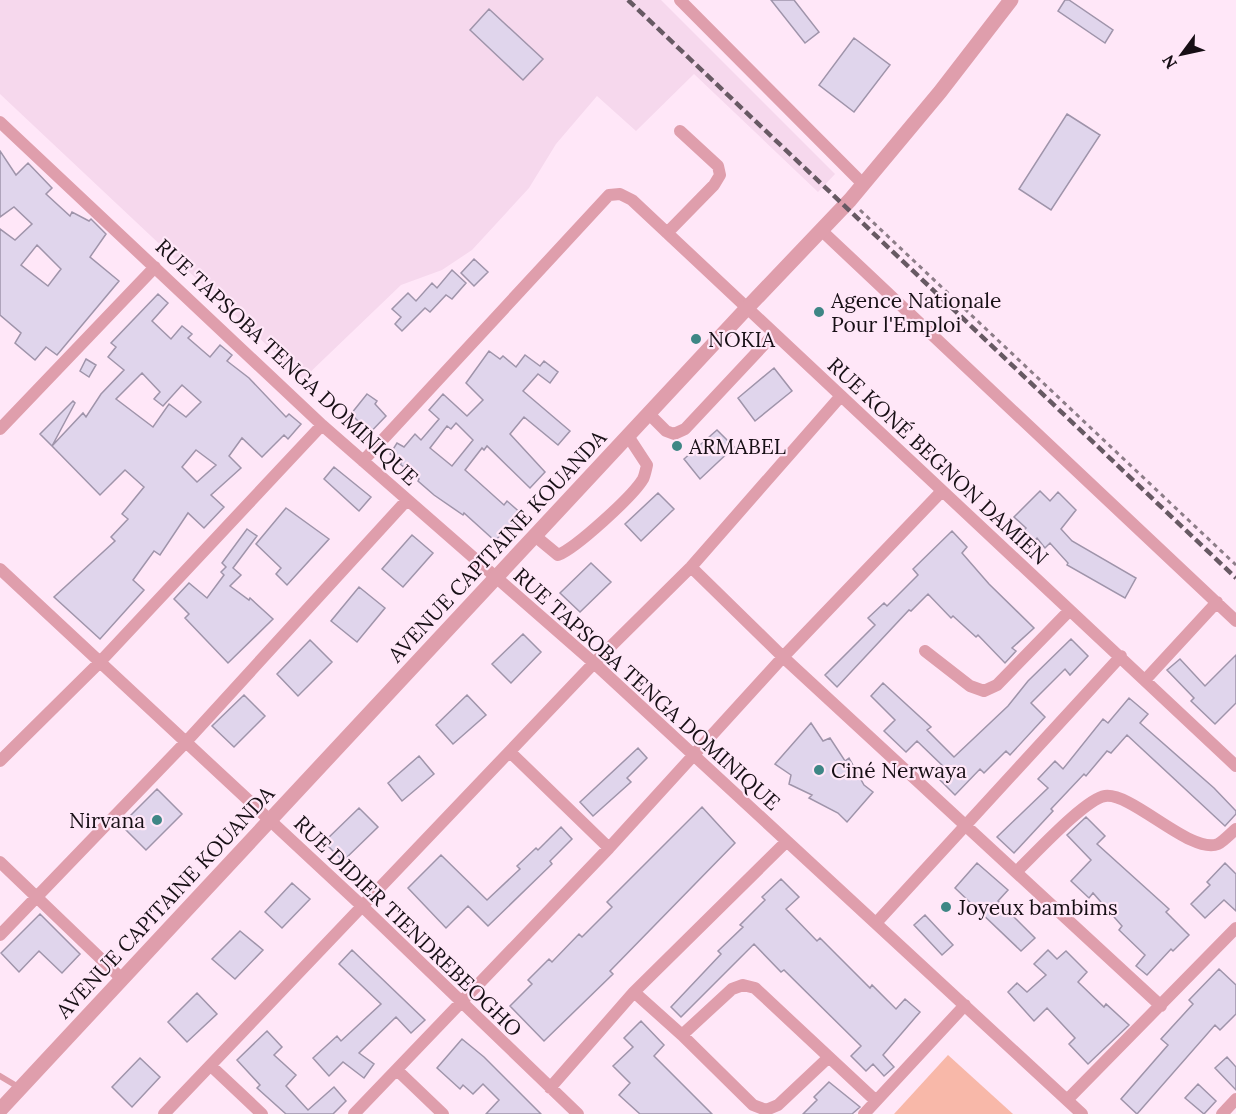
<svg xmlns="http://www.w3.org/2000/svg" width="1236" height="1114" viewBox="0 0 1236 1114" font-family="Lora,serif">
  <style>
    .built { fill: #f6d8ed }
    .green { fill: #f8b8a9 }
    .building { fill: #e0d5ec; stroke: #9f94aa; stroke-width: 1.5; fill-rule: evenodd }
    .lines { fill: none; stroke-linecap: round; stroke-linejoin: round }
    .path { stroke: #8d7d88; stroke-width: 3; stroke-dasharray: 4.5 4.5; stroke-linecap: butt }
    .service { stroke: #df9eac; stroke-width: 6 }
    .minor { stroke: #df9eac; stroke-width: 12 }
    .tertiary { stroke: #df9eac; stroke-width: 15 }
    .rail { stroke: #675963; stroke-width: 4.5; stroke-dasharray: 9 4.5; stroke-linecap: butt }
    .poi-dot { fill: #3e8685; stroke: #ffe7f8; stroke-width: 2 }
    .labels { text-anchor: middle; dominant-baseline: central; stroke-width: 4.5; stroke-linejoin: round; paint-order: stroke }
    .poi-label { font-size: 21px; fill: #170f15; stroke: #ffe7f8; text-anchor: start }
    .street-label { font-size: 21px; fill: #170f15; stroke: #ffe7f8 }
  </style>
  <rect width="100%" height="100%" fill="#ffe7f8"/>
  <!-- built -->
  <path class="built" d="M0,0H661L835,174L818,192L694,74L636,131L597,96L556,144L529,188L472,250L442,270L401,285L303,379L0,94Z"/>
  <!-- green -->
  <path class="green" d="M948,1055L1013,1114H894Z"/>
  <!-- building -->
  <path class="building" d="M771,0H794L819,32L805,43Z
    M1065,0H1069L1113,30L1105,43L1058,11Z
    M489,9L543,59L523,80L470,30Z
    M854,38L890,65L854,112L819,85Z
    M1067,114L1100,135L1051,210L1019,189Z
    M0,151L16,175L28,163L52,188L46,194L70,216L72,212L89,221L91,219L106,234L90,257L119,281L57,355L46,347L35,360L15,343L21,333L0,315V229L15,240L32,224L14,207L0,217ZM37,245L61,269L48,286L21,265Z
    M474,259L488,272L474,286L461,273Z
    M452,270L466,283L452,299L446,295L430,312L425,308L402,331L395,324L401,317L392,309L408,293L416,301L432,283L437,288Z
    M158,294L168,303L152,321L171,339L182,326L192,334L188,338L210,357L220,345L232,355L227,361L249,378L286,417L289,414L301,424L288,439L284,435L262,457L242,438L229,456L241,468L211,495L224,507L204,528L188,513L160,555L154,551L133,580L144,590L100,639L54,597L115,541L111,537L128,519L122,514L144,487L125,470L100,495L52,446L83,413L86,417L101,394L124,370L108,357L116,347L111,343ZM142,373L160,392L154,399L163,406L182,385L201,402L186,417L169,404L153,427L116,399ZM196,450L216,465L197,482L182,467Z
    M489,351L500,359L503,356L516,367L525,355L540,366L544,361L558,372L550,383L538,374L523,391L570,431L558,445L524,417L510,434L545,472L530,488L487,446L484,450L482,448L465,470L504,505L507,501L523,515L509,531L507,528L495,541L464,513L463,515L434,495L418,481L419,479L400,464L402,462L390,454L397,443L404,447L415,434L421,440L439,419L429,410L443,394L467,416L483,400L466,383ZM456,423L473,440L452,466L430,448L447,426L451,429Z
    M86,359L96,365L89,377L80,371Z
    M774,368L792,391L755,421L738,398Z
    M367,394L377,401L375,404L386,416L363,440L355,432L362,425L351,414Z
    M73,401L75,403L52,446L40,434Z
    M717,430L734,447L700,479L684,459Z
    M334,467L371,497L359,511L324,479Z
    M1040,491L1050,501L1058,492L1076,510L1061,529L1072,541L1136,578L1125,598L1067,565L1068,563L1050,543L1045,548L1037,538L1029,546L1018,536L1026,528L1014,517Z
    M658,493L674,509L641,541L625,524Z
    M286,508L329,539L287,585L276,574L281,568L256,544Z
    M247,529L257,536L233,568L241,575L230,586L249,600L250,598L273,619L228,663L185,618L189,614L174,599L189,583L207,598L224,575L221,572L226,567L222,563Z
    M952,531L967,547L962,553L989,584L1034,628L1012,648L1016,651L1005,663L978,635L976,637L953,616L951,618L928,594L911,611L909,610L837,687L825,675L875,625L868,618L884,603L887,606L918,575L913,569Z
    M412,535L433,553L403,587L382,569Z
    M591,563L611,582L580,612L560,593Z
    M359,587L385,608L357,642L331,621Z
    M523,634L541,652L511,683L492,664Z
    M1071,639L1088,656L1070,675L1065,669L1031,703L1045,717L1010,755L1006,751L984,773L980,769L955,795L937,777L945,768L917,741L906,752L884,731L895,720L871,696L883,683L931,727L927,730L954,757L1008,706L1028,681Z
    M310,640L332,662L298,696L277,674Z
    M1236,655V703L1215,724L1191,701L1194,698L1167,670L1180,659L1205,686Z
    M244,695L265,716L234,747L212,726Z
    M467,695L486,715L453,744L436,725Z
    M1129,698L1148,714L1140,723L1214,788L1236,811V814L1225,826L1127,735L1111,753L1107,751L1086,776L1084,774L1051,809L1053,811L1014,853L997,837L1048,788L1038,779L1055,761L1063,769L1103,719L1108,723Z
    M811,723L823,741L830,738L845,761L849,758L864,785L873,792L847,822L838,813L809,798L812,795L789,784L791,775L775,764Z
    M638,748L647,758L627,778L631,782L593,816L580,802Z
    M419,756L434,774L402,801L388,783Z
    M157,789L182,814L146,850L121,825Z
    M702,807L735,843L610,971L613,974L544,1041L510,1006L532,984L528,980L549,959L552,962L579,934L582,937L612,907L607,902Z
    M359,808L378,827L343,861L324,842Z
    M1086,817L1105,836L1097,844L1169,909L1166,912L1189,935L1173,951L1171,949L1147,975L1136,966L1145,955L1119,930L1122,926L1093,893L1089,898L1071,881L1091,860L1067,835Z
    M561,827L572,839L550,861L552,864L488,926L468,906L446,928L408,888L441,855L487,900L520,869L517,866L536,848L538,850Z
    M977,863L1008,890L998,901L1035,938L1021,951L955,888Z
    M1225,863L1236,874V911L1224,900L1205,918L1191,904L1210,885L1207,882Z
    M781,879L799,897L786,909L817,941L820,938L870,988L872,985L896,1009L905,999L920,1012L883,1055L894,1067L884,1076L873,1064L866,1071L851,1056L861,1046L784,970L781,972L754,944L681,1017L671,1007L721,954L718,951L743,927L740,925L765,900L762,897Z
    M292,883L310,899L282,928L265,912Z
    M40,914L80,954L62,973L39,951L19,972L1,953Z
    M925,915L953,945L942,955L914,925Z
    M240,931L263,950L235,979L212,959Z
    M352,950L425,1020L411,1033L396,1017L359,1053L374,1064L364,1078L343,1062L329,1076L313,1058L337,1036L341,1041L381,1004L339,964Z
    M1048,950L1057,959L1066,951L1087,972L1078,982L1104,1007L1106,1004L1129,1025L1088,1064L1069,1044L1075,1038L1047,1008L1034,1021L1008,992L1017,983L1027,992L1046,975L1034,964Z
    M1219,969L1236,985V1014L1220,1030L1215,1025L1137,1114L1121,1099L1168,1045L1161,1039L1193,1004L1189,1000Z
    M197,993L217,1014L187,1042L168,1022Z
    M641,1021L664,1045L654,1056L712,1114H640L619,1095L630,1083L613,1066L633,1047L624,1038Z
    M267,1031L282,1047L274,1055L296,1075L286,1086L308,1110L334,1087L346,1101L333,1114H286L257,1088L260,1085L237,1060Z
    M462,1039L484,1057L541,1114H486L499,1100L483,1084L473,1094L463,1085L460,1089L437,1068Z
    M1227,1057L1236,1067V1090L1215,1068Z
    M140,1058L160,1077L132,1107L112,1087Z
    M829,1082L860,1107L852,1114H803L817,1100L814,1097Z
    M1198,1084L1216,1101L1204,1114L1185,1098Z"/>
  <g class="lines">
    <!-- path -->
    <path class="path" d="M860,210L1236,565"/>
    <!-- service -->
    <path class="service" d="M0,1076L20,1088"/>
    <!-- minor -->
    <path class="minor" d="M680,0L863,184
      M0,122L322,425L594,663L1082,1114
      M822,231L1236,621
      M667,233L714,185L720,175L718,166L680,131
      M649,414L666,431L674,434L685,429L774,334
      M0,429L155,267
      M363,461L609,195L620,194L632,200L1236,766
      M535,536L558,555C576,548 633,496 643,479C645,475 646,469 647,465L628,436
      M691,567L783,657L1161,1006
      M0,569L362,906L578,1114
      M925,651L970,686L984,691L997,685L1069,611
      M1146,679L1217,602
      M510,752L609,848
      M0,761L99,663L322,425
      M0,862L122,979
      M1017,871C1034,855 1085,799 1105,796C1132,792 1191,855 1218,844C1224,841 1231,833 1236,829
      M876,923L1121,656
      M0,935L185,743L407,500
      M634,992L682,1035L753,1105L766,1110L778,1105L829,1057
      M682,1035L732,989L743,985L755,988L876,1101
      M211,1066L262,1114
      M398,1071L443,1114
      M550,1088L634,992L786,842
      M1067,1100L1236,928
      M164,1114L594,663L691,567L840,397
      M354,1114L609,848L783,657L942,491
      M864,1114L965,1005
      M1222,1114L1236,1099"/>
    <!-- tertiary -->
    <path class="tertiary" d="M0,1110L747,308L850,200L940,92L1011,0"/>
    <!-- rail -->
    <path class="rail" d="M628,0L1236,578"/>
  </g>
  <!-- markers -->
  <g class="poi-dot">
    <circle cx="819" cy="312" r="6"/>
    <circle cx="696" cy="339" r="6"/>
    <circle cx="677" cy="446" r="6"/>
    <circle cx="819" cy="770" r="6"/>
    <circle cx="157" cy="820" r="6"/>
    <circle cx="946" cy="907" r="6"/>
  </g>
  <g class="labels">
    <!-- poi labels -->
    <g class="poi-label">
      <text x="831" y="300">Agence Nationale<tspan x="831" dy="24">Pour l'Emploi</tspan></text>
      <text x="708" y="339">NOKIA</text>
      <text x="689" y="446">ARMABEL</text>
      <text x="831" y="770">Ciné Nerwaya</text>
      <text x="145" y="820" text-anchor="end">Nirvana</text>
      <text x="958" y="907">Joyeux bambims</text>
    </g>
    <!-- street labels -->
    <g class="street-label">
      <text transform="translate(287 362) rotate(43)">RUE TAPSOBA TENGA DOMINIQUE</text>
      <text transform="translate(938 461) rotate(43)">RUE KONÉ BEGNON DAMIEN</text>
      <text transform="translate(497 546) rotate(-47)">AVENUE CAPITAINE KOUANDA</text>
      <text transform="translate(647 689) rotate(42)">RUE TAPSOBA TENGA DOMINIQUE</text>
      <text transform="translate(165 902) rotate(-47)">AVENUE CAPITAINE KOUANDA</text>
      <text transform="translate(408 926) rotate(44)">RUE DIDIER TIENDREBEOGHO</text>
    </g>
  </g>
  <!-- north arrow -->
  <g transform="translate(1182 54) rotate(237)" stroke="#ffe7f8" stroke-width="4.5" paint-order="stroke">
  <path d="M0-4.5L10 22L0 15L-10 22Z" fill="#170f15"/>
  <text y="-9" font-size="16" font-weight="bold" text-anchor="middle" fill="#170f15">N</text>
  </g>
</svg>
